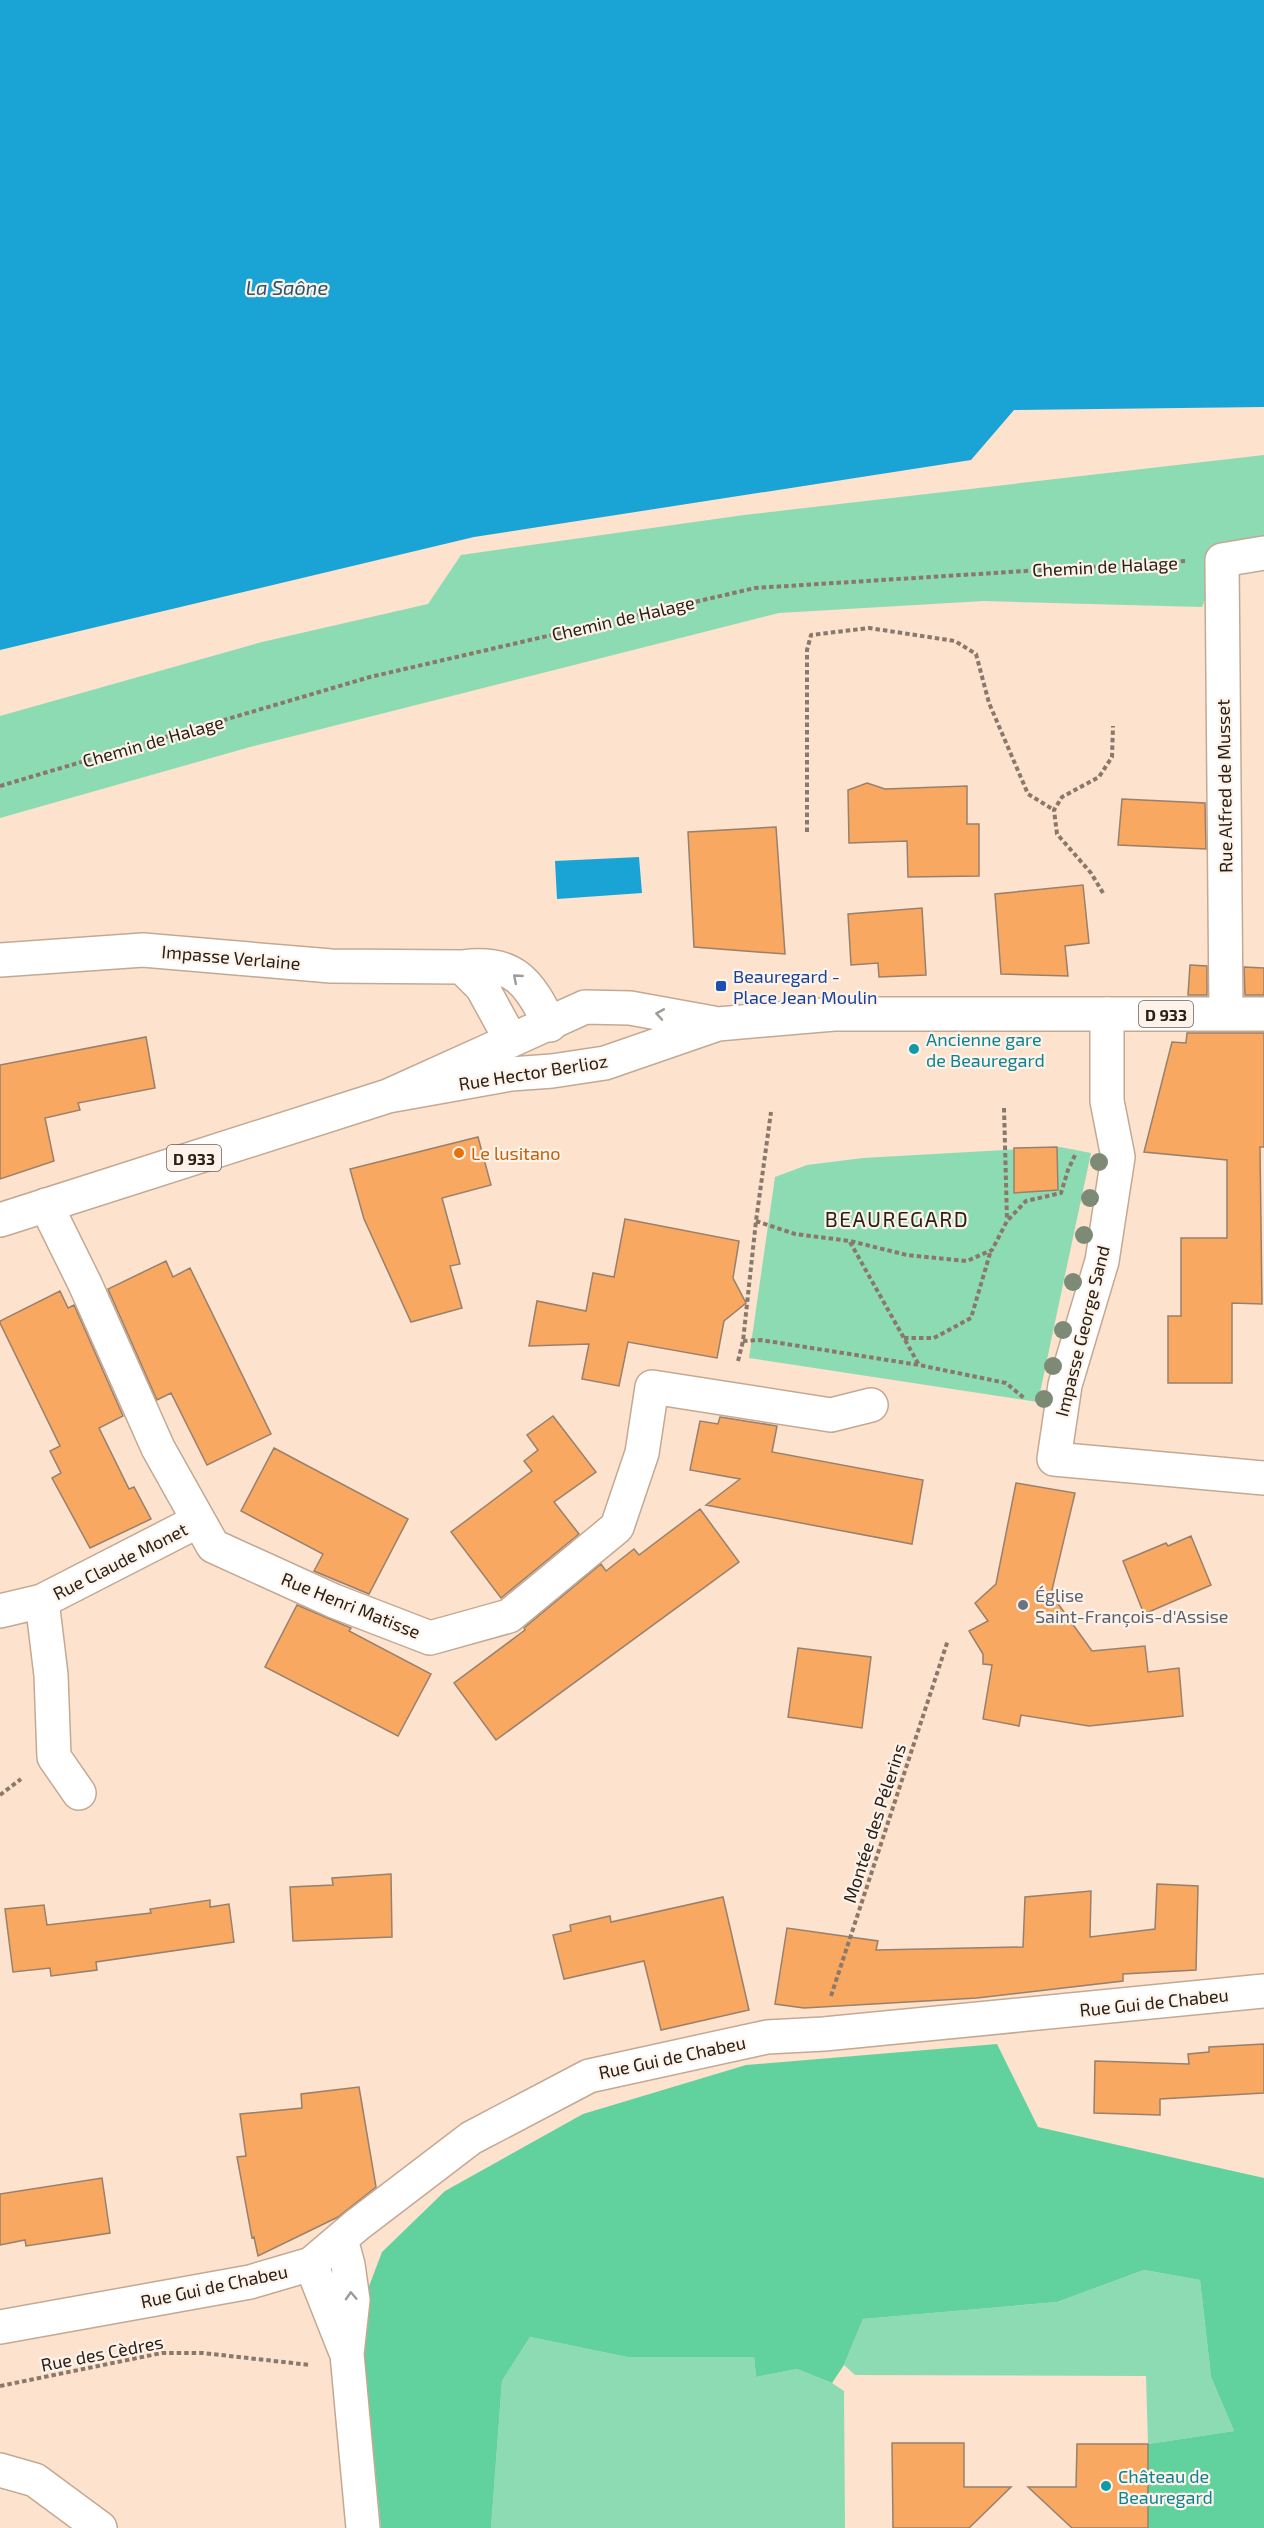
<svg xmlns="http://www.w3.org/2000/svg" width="1264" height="2528" viewBox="0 0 1264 2528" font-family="'Exo 2',sans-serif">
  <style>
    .green { fill: #8ddbb3 }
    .forest { fill: #61d29e }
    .water { fill: #1aa4d6 }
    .building { fill: #f8a861; stroke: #98806c; stroke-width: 1.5 }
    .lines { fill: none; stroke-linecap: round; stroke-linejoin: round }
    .minor-casing { stroke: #c3a994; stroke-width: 36 }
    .major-casing { stroke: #c3a994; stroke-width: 36 }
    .path { stroke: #8a796b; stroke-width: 4; stroke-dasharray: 4.5 3; stroke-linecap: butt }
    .minor { stroke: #fff; stroke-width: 33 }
    .major { stroke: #fff; stroke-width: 33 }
    .tree { fill: #7d8b76 }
    .oneway { stroke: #9f9b97 }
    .transit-dot { fill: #1a4fb4; stroke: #fef3ea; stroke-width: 2 }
    .culture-dot { fill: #0f9aa8; stroke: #fef3ea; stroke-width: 2 }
    .food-dot { fill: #e8710a; stroke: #fef3ea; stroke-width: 2 }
    .worship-dot { fill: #6b7280; stroke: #fef3ea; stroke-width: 2 }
    .labels { text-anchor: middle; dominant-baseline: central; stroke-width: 4.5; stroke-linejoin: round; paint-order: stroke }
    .shield { fill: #fef3ea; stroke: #695f57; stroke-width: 1.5 }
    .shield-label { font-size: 16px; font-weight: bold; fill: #292018 }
    .street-label { font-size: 18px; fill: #292018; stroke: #fef3ea }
    .transit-label { font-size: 18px; fill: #164399; stroke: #fef3ea; text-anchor: start }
    .culture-label { font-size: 18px; fill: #0d838f; stroke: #fef3ea; text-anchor: start }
    .food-label { font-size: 18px; fill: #c56008; stroke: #fef3ea; text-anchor: start }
    .worship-label { font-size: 18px; fill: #5b616d; stroke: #fef3ea; text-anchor: start }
    .water-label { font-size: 20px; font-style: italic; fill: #26576d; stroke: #fef3ea }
    .quarter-label { font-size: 21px; letter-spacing: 1.5px; fill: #292018; stroke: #fef3ea }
  </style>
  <rect width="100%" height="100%" fill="#fde2cd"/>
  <!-- green -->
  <path class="green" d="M1264,455V553L1222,560L1202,607L984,601L779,613L250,747L0,818V716L262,642L428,604L461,555L744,515Z
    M1060,1147L1091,1153L1038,1402L749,1358L775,1177L807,1165L863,1158Z
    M1144,2270L1200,2280L1211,2377L1234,2431L1148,2444L1146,2376L855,2375L844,2365L863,2319L1057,2302Z
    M530,2337L627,2357H754L756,2377L797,2369L832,2383L844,2391L845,2528H491L502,2381Z"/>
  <!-- forest -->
  <path class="forest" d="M997,2044L1038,2127L1264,2178V2528H1148V2444L1234,2431L1211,2377L1200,2280L1144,2270L1057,2302L863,2319L844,2365L832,2383L797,2369L756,2377L754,2357H627L530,2337L502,2381L491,2528H381L360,2310L382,2252L445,2191L583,2114L746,2065Z"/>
  <!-- water -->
  <path class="water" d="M0,0H1264V407L1014,410L971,460L474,537L0,650Z
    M639,857L642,893L557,899L555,861Z"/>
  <!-- building -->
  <path class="building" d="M867,783L885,789L967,786V824H979V876L908,877L907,841L849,843L848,790Z
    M1122,799L1205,803L1206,849L1118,845Z
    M776,827L785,954L694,947L688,832Z
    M1083,885L1089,943L1065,946L1068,976L1001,974L995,894Z
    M922,908L926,975L879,977L878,963L851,965L848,914Z
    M1190,965L1207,966V995H1188Z
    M1244,967L1264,968V995H1245Z
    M1187,1033H1264V1147H1260L1262,1304L1232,1303V1383H1168V1316H1181V1238H1227V1160L1144,1152L1172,1042L1186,1043Z
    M146,1037L155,1088L78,1103L80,1110L45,1118L54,1161L0,1179V1065Z
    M478,1137L491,1185L442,1198L460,1264L450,1266L462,1308L411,1322L364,1219L350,1169Z
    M1057,1147L1058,1190L1014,1193V1148Z
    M625,1219L739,1241L733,1278L746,1303L724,1321L717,1358L628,1342L619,1386L582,1379L589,1344L529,1346L537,1301L586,1311L593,1273L614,1277Z
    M166,1261L173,1277L190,1268L271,1434L207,1465L171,1393L157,1400L108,1289Z
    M60,1291L68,1308L74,1305L123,1416L99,1428L129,1489L134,1487L151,1519L90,1548L52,1478L61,1473L50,1451L60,1446L0,1323V1321Z
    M553,1416L596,1472L554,1502L579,1534L501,1598L451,1532L532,1471L524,1461L538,1450L527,1435Z
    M720,1417L777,1426L772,1452L923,1480L912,1544L706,1505L740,1479L690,1470L700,1421L718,1424Z
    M274,1448L408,1519L369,1594L314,1571L323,1554L241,1511Z
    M1016,1483L1075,1493L1051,1594L1092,1651L1145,1646L1148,1672L1179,1668L1183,1716L1089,1726L1021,1715L1019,1726L983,1719L992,1665L983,1664V1654L969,1631L988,1621L975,1603L996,1584Z
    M700,1509L739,1562L496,1740L454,1683L521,1633L525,1630L524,1628L601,1564L606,1571L634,1549L639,1555Z
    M1191,1536L1211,1585L1144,1614L1123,1561L1166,1543L1168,1546Z
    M297,1605L351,1628L349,1631L431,1674L398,1736L265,1667Z
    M798,1648L871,1657L862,1728L788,1717Z
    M391,1874L392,1937L293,1941L290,1887L333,1885L332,1878Z
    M1157,1884L1198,1886L1196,1970L1123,1974V1981L977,1998L804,2008L775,2004L787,1928L878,1941L876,1950L1023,1947L1025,1897L1091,1891L1090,1937L1155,1929Z
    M723,1897L749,2010L661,2030L644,1961L564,1979L553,1935L571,1931L570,1925L610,1916L611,1922Z
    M210,1900V1907L229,1904L234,1942L96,1962L97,1970L51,1976L50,1968L13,1972L5,1909L44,1905L47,1925L151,1913L150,1909Z
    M1264,2044V2093L1160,2099V2115L1094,2113L1095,2061L1189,2064L1188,2054L1209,2052V2047Z
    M359,2087L376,2187L338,2217L258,2256L254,2237L252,2238L237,2157L246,2156L240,2114L302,2108L301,2094Z
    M102,2178L110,2233L26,2246L25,2240L0,2245V2194Z
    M892,2443H964V2487H1011L969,2528H893Z
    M1077,2444H1148V2528H1072L1028,2487H1076Z"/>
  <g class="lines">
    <!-- minor casing -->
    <g class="minor-casing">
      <path id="minor" d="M0,960L143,950L331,966L462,967
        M1226,1013L1222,560L1264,553
        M1107,1014V1101L1118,1157L1102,1261L1065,1385L1054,1459L1264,1478
        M511,1040L482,987L462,967C513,960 529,981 550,1025
        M46,1205L85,1284L158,1448L213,1546L334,1601L430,1638L509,1616L617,1527L642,1453L652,1387L831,1415L871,1405
        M42,1601L51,1675L54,1757L79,1793
        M0,1611L42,1601L198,1521
        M341,2239L348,2265L353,2300L347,2354L363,2528
        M311,2264L345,2350
        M0,2327L250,2282L311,2264L357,2225L471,2138L589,2076L767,2037L824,2034L1264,1991
        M0,2470L35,2480L100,2528"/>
    </g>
    <!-- major casing -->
    <g class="major-casing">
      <path id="major" d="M388,1096L511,1074L552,1071L605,1063L718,1024L834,1014H1264
        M0,1220L388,1096L585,1007L630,1008L713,1023"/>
    </g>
    <!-- path -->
    <path class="path" d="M0,786L370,677L755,588L1185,561
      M807,832V650L811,635L869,628L955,641L976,654L989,703L1028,794L1054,810
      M1103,893L1091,873L1057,834L1054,810L1062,797L1099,777L1112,757L1113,726
      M1004,1108L1007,1220
      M756,1221L795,1234L850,1241L907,1255L967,1261L992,1250L1007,1221L1026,1201L1061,1193L1068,1170L1076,1153
      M850,1242L919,1365
      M904,1338H934L971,1318L991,1250
      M743,1341L761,1340L919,1365L1006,1383L1024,1398
      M738,1361L743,1341L756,1221L771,1112
      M0,1795L21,1779
      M831,1996L948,1640
      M0,2386L162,2353H203L310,2365"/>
    <!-- minor -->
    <use href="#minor" class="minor"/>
    <!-- major -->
    <use href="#major" class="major"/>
  </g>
  <!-- trees -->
  <g class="tree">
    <circle cx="1099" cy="1162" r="9"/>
    <circle cx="1090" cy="1198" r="9"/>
    <circle cx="1084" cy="1235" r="9"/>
    <circle cx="1073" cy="1282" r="9"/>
    <circle cx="1063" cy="1330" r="9"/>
    <circle cx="1053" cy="1366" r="9"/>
    <circle cx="1044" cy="1399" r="9"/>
  </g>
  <!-- one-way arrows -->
  <defs><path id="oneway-chevron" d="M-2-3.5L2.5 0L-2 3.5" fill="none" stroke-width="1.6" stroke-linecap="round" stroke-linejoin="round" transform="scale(1.5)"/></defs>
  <g class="oneway">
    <use href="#oneway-chevron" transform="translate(517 978) rotate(-139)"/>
    <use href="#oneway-chevron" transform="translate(660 1014) rotate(-170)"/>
    <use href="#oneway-chevron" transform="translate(351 2296) rotate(-93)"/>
  </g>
  <!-- markers -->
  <rect class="transit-dot" x="715" y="980" width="12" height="12" rx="3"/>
  <g class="culture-dot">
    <circle cx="914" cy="1049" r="6"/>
    <circle cx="1106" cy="2486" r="6"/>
  </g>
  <circle class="food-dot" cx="459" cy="1153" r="6"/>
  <circle class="worship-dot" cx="1023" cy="1605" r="6"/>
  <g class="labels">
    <!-- shield labels -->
    <g class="shield">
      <rect x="1139" y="1001" width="54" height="26" rx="4.5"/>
      <rect x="167" y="1145" width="54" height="26" rx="4.5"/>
    </g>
    <g class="shield-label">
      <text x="1166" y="1014">D 933</text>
      <text x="194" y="1158">D 933</text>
    </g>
    <!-- street labels -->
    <g class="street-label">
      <text transform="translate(1105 566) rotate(-3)">Chemin de Halage</text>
      <text transform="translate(623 618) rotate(-13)">Chemin de Halage</text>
      <text transform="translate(153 741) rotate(-16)">Chemin de Halage</text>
      <text transform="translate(1224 786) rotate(-91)">Rue Alfred de Musset</text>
      <text transform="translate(231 957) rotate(5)">Impasse Verlaine</text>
      <text transform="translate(533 1072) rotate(-9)">Rue Hector Berlioz</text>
      <text transform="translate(1082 1331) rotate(-76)">Impasse George Sand</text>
      <text transform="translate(120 1561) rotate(-27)">Rue Claude Monet</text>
      <text transform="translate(351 1605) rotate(22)">Rue Henri Matisse</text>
      <text transform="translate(874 1823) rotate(-72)">Montée des Pélerins</text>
      <text transform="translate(1154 2002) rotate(-6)">Rue Gui de Chabeu</text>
      <text transform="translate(672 2057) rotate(-12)">Rue Gui de Chabeu</text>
      <text transform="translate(214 2286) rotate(-12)">Rue Gui de Chabeu</text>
      <text transform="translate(102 2353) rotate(-11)">Rue des Cèdres</text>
    </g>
    <!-- transit labels -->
    <g class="transit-label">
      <text x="733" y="976">Beauregard -<tspan x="733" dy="21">Place Jean Moulin</tspan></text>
    </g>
    <!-- culture labels -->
    <g class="culture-label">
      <text x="926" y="1039">Ancienne gare<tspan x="926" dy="21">de Beauregard</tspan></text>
      <text x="1118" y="2476">Château de<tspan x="1118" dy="21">Beauregard</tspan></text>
    </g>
    <!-- food labels -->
    <g class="food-label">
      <text x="471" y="1153">Le lusitano</text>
    </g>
    <!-- worship labels -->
    <g class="worship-label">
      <text x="1035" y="1595">Église<tspan x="1035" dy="21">Saint-François-d'Assise</tspan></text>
    </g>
    <!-- water labels -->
    <g class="water-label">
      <text x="287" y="287">La Saône</text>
    </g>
    <!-- quarter labels -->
    <g class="quarter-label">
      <text x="897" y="1218">BEAUREGARD</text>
    </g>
  </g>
</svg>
